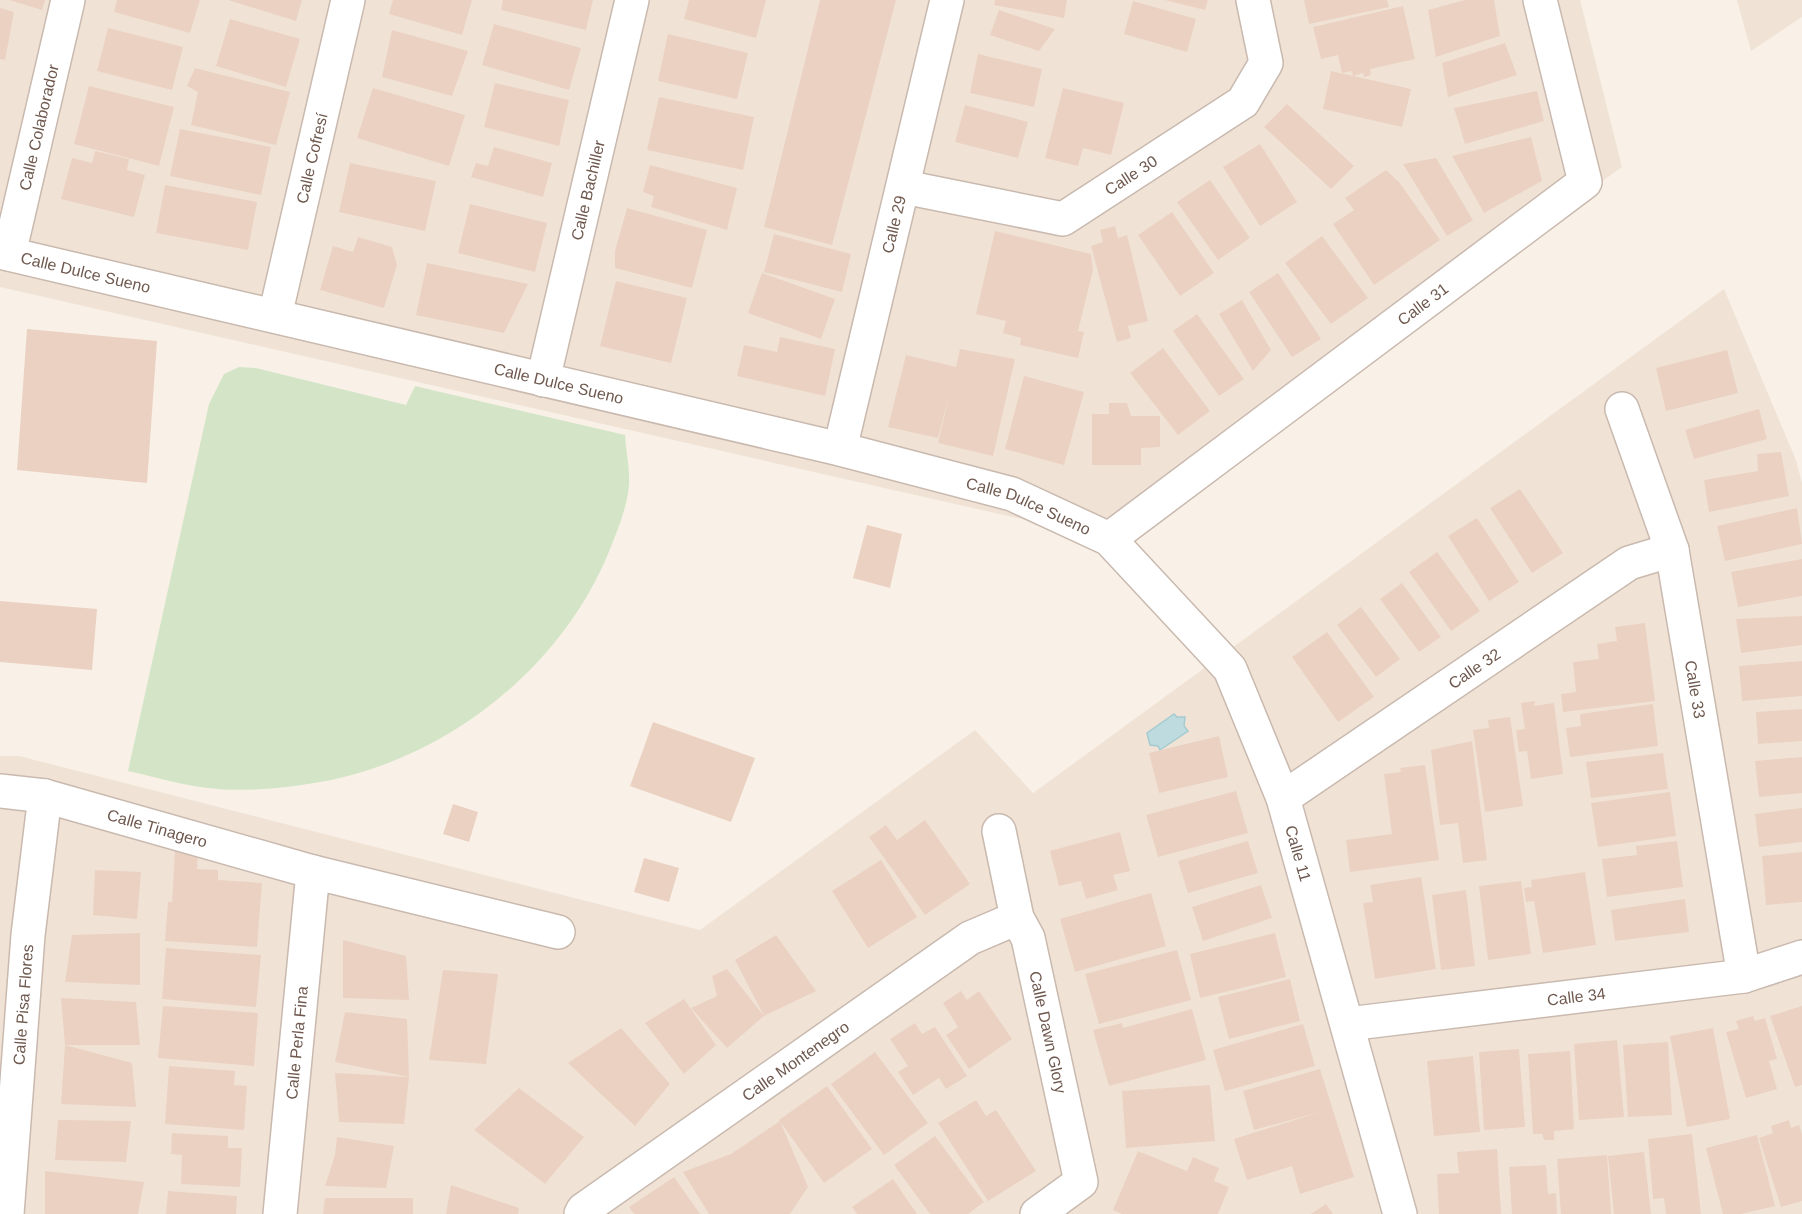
<svg xmlns="http://www.w3.org/2000/svg" width="1802" height="1214" viewBox="0 0 1802 1214" font-family="Arial,sans-serif">
  <style>
    .residential { fill: #f0e3d6 }
    .green { fill: #d4e5c7 }
    .water { fill: #bedce0; stroke: #a5cbd0; stroke-width: 1.5 }
    .building { fill: #ebd1c2 }
    .lines { fill: none; stroke-linecap: round; stroke-linejoin: round }
    .minor-casing { stroke: #c9b9ae; stroke-width: 36 }
    .minor { stroke: #fff; stroke-width: 33 }
    .labels { text-anchor: middle; dominant-baseline: central; stroke-width: 5; stroke-linejoin: round; paint-order: stroke }
    .street-label { font-size: 16px; fill: #6f594f; stroke: #fcf6ec }
  </style>
  <rect width="100%" height="100%" fill="#f9f1e7"/>
  <!-- residential -->
  <path class="residential" d="M0,0H1580L1622,167L1109,539L0,287Z
    M1737,0H1802V17L1751,51Z
    M1724,289L1796,460L1802,483V1214H0V756H19L700,930L975,730L1033,793Z"/>
  <!-- green -->
  <path class="green" d="M239,367L256,368L406,405L415,386L625,435C626,451 630,469 629,485C627,508 617,532 608,554C558,674 437,766 308,784C276,789 240,792 208,788C182,785 155,777 128,771L209,404L224,374Z"/>
  <!-- water -->
  <path class="water" d="M1174,714L1177,717H1185L1184,726L1188,731L1160,750L1158,746L1150,745L1147,733Z"/>
  <!-- building -->
  <path class="building" d="M9,0H45L42,10Z
    M117,0H200L190,33L114,12Z
    M228,0H302L296,21Z
    M393,0H472L462,35L389,14Z
    M503,0H593L586,30L501,10Z
    M689,0H766L756,38L684,19Z
    M820,0H896L832,245L764,227Z
    M995,0H1067L1064,18L994,5Z
    M1165,0H1208L1205,10Z
    M1304,0H1387L1389,7L1309,24Z
    M1465,0H1494L1500,36L1436,57L1428,10Z
    M1133,1L1196,19L1187,52L1124,34Z
    M1403,6L1415,59L1370,69L1371,75L1364,77L1363,73L1353,76L1352,71L1342,73L1338,55L1321,59L1313,27Z
    M0,8L14,12L5,60L0,59Z
    M999,10L1055,29L1039,51L990,35Z
    M230,19L300,39L286,87L216,66Z
    M494,24L581,48L569,90L482,65Z
    M108,28L183,47L172,90L97,71Z
    M392,30L468,51L452,96L382,77Z
    M668,34L748,53L737,99L658,81Z
    M1505,43L1517,75L1448,97L1442,63Z
    M978,54L1042,69L1034,107L970,93Z
    M195,68L290,92L276,145L191,125L198,92L187,86Z
    M1331,71L1411,89L1402,127L1323,109Z
    M495,83L569,100L559,146L484,127Z
    M89,86L174,107L159,166L74,144Z
    M373,88L465,115L449,166L357,138Z
    M1063,88L1124,103L1111,155L1083,148L1078,166L1045,158Z
    M1537,91L1544,121L1465,144L1454,108Z
    M659,97L754,117L743,170L647,150Z
    M1287,104L1354,166L1331,189L1264,127Z
    M965,105L1028,122L1018,158L955,142Z
    M180,129L271,147L261,195L170,176Z
    M1531,137L1542,181L1484,213L1452,156Z
    M1260,144L1297,202L1260,226L1223,167Z
    M494,147L552,163L543,197L471,177L476,163L488,166Z
    M95,151L129,159L127,170L145,175L134,217L61,199L72,158L92,163Z
    M1436,158L1473,220L1447,236L1403,164Z
    M350,163L436,181L425,231L339,212Z
    M650,165L737,188L727,230L651,207L654,196L643,192Z
    M1386,170L1399,182L1440,240L1374,285L1333,224L1354,210L1345,198Z
    M1210,180L1250,238L1218,260L1177,202Z
    M165,185L257,202L248,250L156,233Z
    M470,204L547,223L535,272L458,253Z
    M627,208L707,230L692,288L615,268V251Z
    M1172,212L1214,273L1180,296L1138,235Z
    M1115,226L1118,238L1127,235L1148,321L1128,326L1131,338L1117,342L1091,246L1103,242L1100,230Z
    M995,231L1091,254L1093,270L1078,331L1084,332L1078,358L1020,345L1021,338L1003,333L1006,321L976,314Z
    M774,234L851,254L842,292L764,272Z
    M1322,236L1368,298L1331,324L1285,263Z
    M358,237L392,247L397,265L384,308L320,290L333,246L353,252Z
    M427,263L528,284L504,333L416,315Z
    M762,273L835,299L821,339L748,313Z
    M1278,273L1321,339L1292,357L1249,292Z
    M616,281L687,298L671,363L600,346Z
    M1242,300L1271,350L1253,371L1219,314Z
    M1197,314L1244,379L1219,396L1173,331Z
    M27,329L157,341L147,483L17,470Z
    M780,337L835,349L825,396L737,376L744,345L777,352Z
    M1163,348L1210,411L1178,435L1130,373Z
    M960,349L1015,359L993,456L938,443L950,392L938,438L888,427L906,355L956,367Z
    M1727,350L1738,393L1666,411L1656,368Z
    M1024,376L1084,392L1064,465L1005,449Z
    M1109,403H1127L1131,416H1160V447L1141,448V465H1092V414H1109Z
    M1759,409L1767,439L1694,459L1685,430Z
    M1781,452L1789,496L1709,512L1704,480L1758,471L1757,454Z
    M1520,489L1563,553L1532,573L1490,508Z
    M1797,508L1802,544L1725,561L1717,526Z
    M1477,518L1519,582L1489,601L1448,536Z
    M867,525L902,534L890,588L853,578Z
    M1437,552L1480,611L1451,631L1409,572Z
    M1802,559V596L1738,607L1731,572Z
    M1402,583L1441,637L1419,652L1380,599Z
    M0,601L97,609L92,670L0,662Z
    M1361,607L1400,659L1376,677L1337,625Z
    M1802,616V645L1741,653L1736,619Z
    M1645,623L1655,701L1563,712L1561,694L1576,692L1573,662L1599,659L1597,644L1617,641L1615,627Z
    M1327,632L1374,697L1338,722L1292,657Z
    M1802,661V696L1742,701L1739,666Z
    M1535,701L1534,706L1554,703L1563,774L1531,779L1527,751L1519,752L1516,730L1525,729L1521,703Z
    M1653,704L1658,746L1570,757L1566,728L1581,726L1580,714Z
    M1802,709V741L1758,744L1756,712Z
    M1510,717L1523,806L1485,812L1473,730L1489,728L1488,720Z
    M653,722L755,758L731,822L630,786Z
    M1219,736L1228,777L1159,793L1149,753Z
    M1472,741L1487,860L1463,863L1458,823L1440,825L1431,750Z
    M1663,753L1668,789L1591,798L1586,762Z
    M1802,757V793L1759,797L1755,761Z
    M1425,765L1439,860L1350,872L1346,840L1392,834L1384,774L1401,772L1400,768Z
    M1236,791L1248,833L1158,857L1146,815Z
    M1670,792L1676,836L1598,847L1591,803Z
    M453,804L478,812L469,842L443,834Z
    M1802,808V842L1759,847L1755,814Z
    M925,820L970,884L925,915L869,837L886,825L897,840Z
    M1120,832L1130,871L1113,875L1118,890L1086,899L1081,881L1059,886L1050,851Z
    M1248,841L1258,873L1188,893L1178,861Z
    M1677,841L1683,887L1607,897L1602,859L1637,855L1636,846Z
    M175,851L198,852L197,869L218,870V880L262,883L257,947L165,941L168,902H172Z
    M1802,852V902L1766,905L1762,856Z
    M644,858L679,868L669,902L634,892Z
    M881,860L917,917L868,948L832,891Z
    M95,870L141,872L137,919L93,915Z
    M1585,872L1596,945L1543,953L1534,901L1526,902L1524,888L1532,887L1531,880Z
    M1421,877L1436,969L1375,979L1363,903L1373,902L1370,885Z
    M1521,881L1531,954L1488,960L1479,886Z
    M1261,885L1272,918L1203,941L1192,907Z
    M1466,890L1475,966L1441,970L1432,895Z
    M1151,893L1166,946L1075,972L1060,919Z
    M1685,899L1689,932L1615,941L1611,910Z
    M140,933V985L65,982L72,935Z
    M1275,933L1286,977L1200,998L1190,954Z
    M776,935L816,991L764,1016L735,960Z
    M343,940L406,956L409,1000L343,998Z
    M166,948L261,955L256,1007L162,999Z
    M1177,950L1191,1000L1099,1024L1085,974Z
    M727,969L764,1016L727,1048L691,1008L717,996L712,976Z
    M443,970L498,974L486,1064L429,1060Z
    M1290,979L1300,1021L1229,1039L1218,997Z
    M961,991L967,1000L979,991L1012,1039L969,1069L946,1035L958,1027L943,1003Z
    M61,998L136,1002L140,1045H65Z
    M684,999L716,1045L684,1074L645,1023Z
    M163,1006L258,1013L254,1066L158,1058Z
    M1802,1006V1085L1795,1087L1770,1016Z
    M1192,1009L1206,1060L1109,1086L1093,1030L1122,1023L1123,1028Z
    M345,1012L407,1019L409,1077L404,1124L339,1122L335,1073L409,1077L335,1062Z
    M1753,1016L1755,1021L1765,1018L1777,1059L1769,1061L1777,1089L1746,1098L1726,1032L1739,1029L1736,1021Z
    M915,1023L922,1034L935,1027L967,1076L946,1089L939,1078L913,1095L898,1072L908,1066L890,1039Z
    M1303,1024L1315,1066L1225,1091L1213,1050Z
    M621,1028L670,1084L635,1126L568,1063Z
    M1713,1028L1730,1119L1687,1127L1670,1036Z
    M1617,1040L1624,1117L1579,1120L1574,1044Z
    M1668,1042L1672,1115L1628,1117L1623,1045Z
    M65,1045L132,1063L136,1107L61,1104Z
    M1519,1049L1525,1127L1484,1130L1479,1052Z
    M1570,1051L1574,1129L1554,1131V1140H1544L1542,1134H1533L1528,1054Z
    M875,1052L928,1123L884,1155L831,1084Z
    M1473,1056L1480,1132L1434,1136L1427,1061Z
    M169,1066L235,1071L234,1085L247,1086L244,1130L165,1124Z
    M1320,1069L1354,1177L1300,1194L1292,1166L1247,1180L1234,1139L1320,1112L1254,1130L1243,1091Z
    M1210,1085L1215,1141L1126,1148L1122,1091Z
    M827,1086L872,1149L824,1183L779,1120Z
    M519,1088L584,1137L545,1184L474,1130Z
    M976,1100L986,1116L996,1110L1036,1171L988,1201L938,1123Z
    M58,1120L131,1121L126,1162L55,1160Z
    M1789,1120L1791,1128L1799,1125L1802,1134V1201L1781,1207L1759,1138L1773,1133L1771,1126Z
    M780,1121L808,1187L790,1214H709L683,1172L731,1154Z
    M172,1133L228,1136V1148H242L240,1187L181,1184L182,1155L171,1154Z
    M1692,1134L1701,1214H1666L1664,1198L1653,1199L1648,1139Z
    M1757,1135L1775,1206L1741,1214H1723L1706,1148Z
    M935,1136L984,1202L968,1214H930L894,1165Z
    M337,1137L394,1146L386,1188L325,1186L335,1155Z
    M1497,1149L1501,1214H1439L1437,1174L1459,1173L1457,1152Z
    M1138,1151L1187,1171L1193,1157L1219,1168L1214,1181L1229,1187L1218,1214H1122L1113,1210Z
    M1644,1152L1651,1214H1614L1608,1156Z
    M1607,1155L1611,1214H1561L1557,1159Z
    M1546,1165L1548,1194L1556,1193L1557,1214H1512L1509,1167Z
    M45,1171L144,1182L138,1214H45Z
    M674,1177L700,1214H634L629,1207Z
    M893,1179L917,1214H857L852,1207Z
    M451,1185L519,1208L518,1214H446Z
    M168,1191L237,1196L236,1214H166Z
    M325,1198H413V1214H323Z
    M1326,1204L1333,1214H1311Z"/>
  <g class="lines">
    <!-- minor casing -->
    <g class="minor-casing">
      <g id="minor">
        <path id="s1" d="M904,187L1063,219L1243,102L1266,63L1253,0"/>
        <path id="s2" d="M0,252L840,449L1012,494L1109,539L1230,669L1283,798L1400,1214"/>
        <path id="s3" d="M9,254L68,0"/>
        <path id="s4" d="M275,316L348,0"/>
        <path id="s5" d="M543,380L632,0"/>
        <path id="s6" d="M1622,409L1672,550L1744,976"/>
        <path id="s7" d="M840,449L947,0"/>
        <path id="s8" d="M1109,539L1585,182L1540,0"/>
        <path id="s9" d="M0,791L45,796L313,872L558,932"/>
        <path id="s10" d="M1283,798L1629,563L1672,550"/>
        <path id="s11" d="M999,831L1017,918L1028,938L1081,1182L1037,1214"/>
        <path id="s12" d="M1348,1024L1744,976L1802,957"/>
        <path id="s13" d="M7,1214L28,935L45,796"/>
        <path id="s14" d="M280,1214L313,872"/>
        <path id="s15" d="M581,1214L583,1210L970,938L1017,918"/>
      </g>
    </g>
    <!-- minor -->
    <use href="#minor" class="minor"/>
  </g>
  <g class="labels">
    <!-- street labels -->
    <g class="street-label">
      <text stroke="none"><textPath href="#s3" startOffset="130">Calle Colaborador</textPath></text>
      <text stroke="none"><textPath href="#s4" startOffset="162">Calle Cofresí</textPath></text>
      <text stroke="none"><textPath href="#s1" startOffset="243">Calle 30</textPath></text>
      <text stroke="none"><textPath href="#s5" startOffset="195">Calle Bachiller</textPath></text>
      <text stroke="none"><textPath href="#s7" startOffset="231">Calle 29</textPath></text>
      <text stroke="none"><textPath href="#s2" startOffset="88">Calle Dulce Sueno</textPath></text>
      <text stroke="none"><textPath href="#s8" startOffset="392">Calle 31</textPath></text>
      <text stroke="none"><textPath href="#s2" startOffset="574">Calle Dulce Sueno</textPath></text>
      <text stroke="none"><textPath href="#s2" startOffset="1060">Calle Dulce Sueno</textPath></text>
      <text stroke="none"><textPath href="#s10" startOffset="231">Calle 32</textPath></text>
      <text stroke="none"><textPath href="#s6" startOffset="291">Calle 33</textPath></text>
      <text stroke="none"><textPath href="#s9" startOffset="162">Calle Tinagero</textPath></text>
      <text stroke="none"><textPath href="#s2" startOffset="1522">Calle 11</textPath></text>
      <text stroke="none"><textPath href="#s12" startOffset="230">Calle 34</textPath></text>
      <text stroke="none"><textPath href="#s13" startOffset="210">Calle Pisa Flores</textPath></text>
      <text stroke="none"><textPath href="#s11" startOffset="208">Calle Dawn Glory</textPath></text>
      <text stroke="none"><textPath href="#s14" startOffset="172">Calle Perla Fina</textPath></text>
      <text stroke="none"><textPath href="#s15" startOffset="264">Calle Montenegro</textPath></text>
    </g>
  </g>
</svg>
